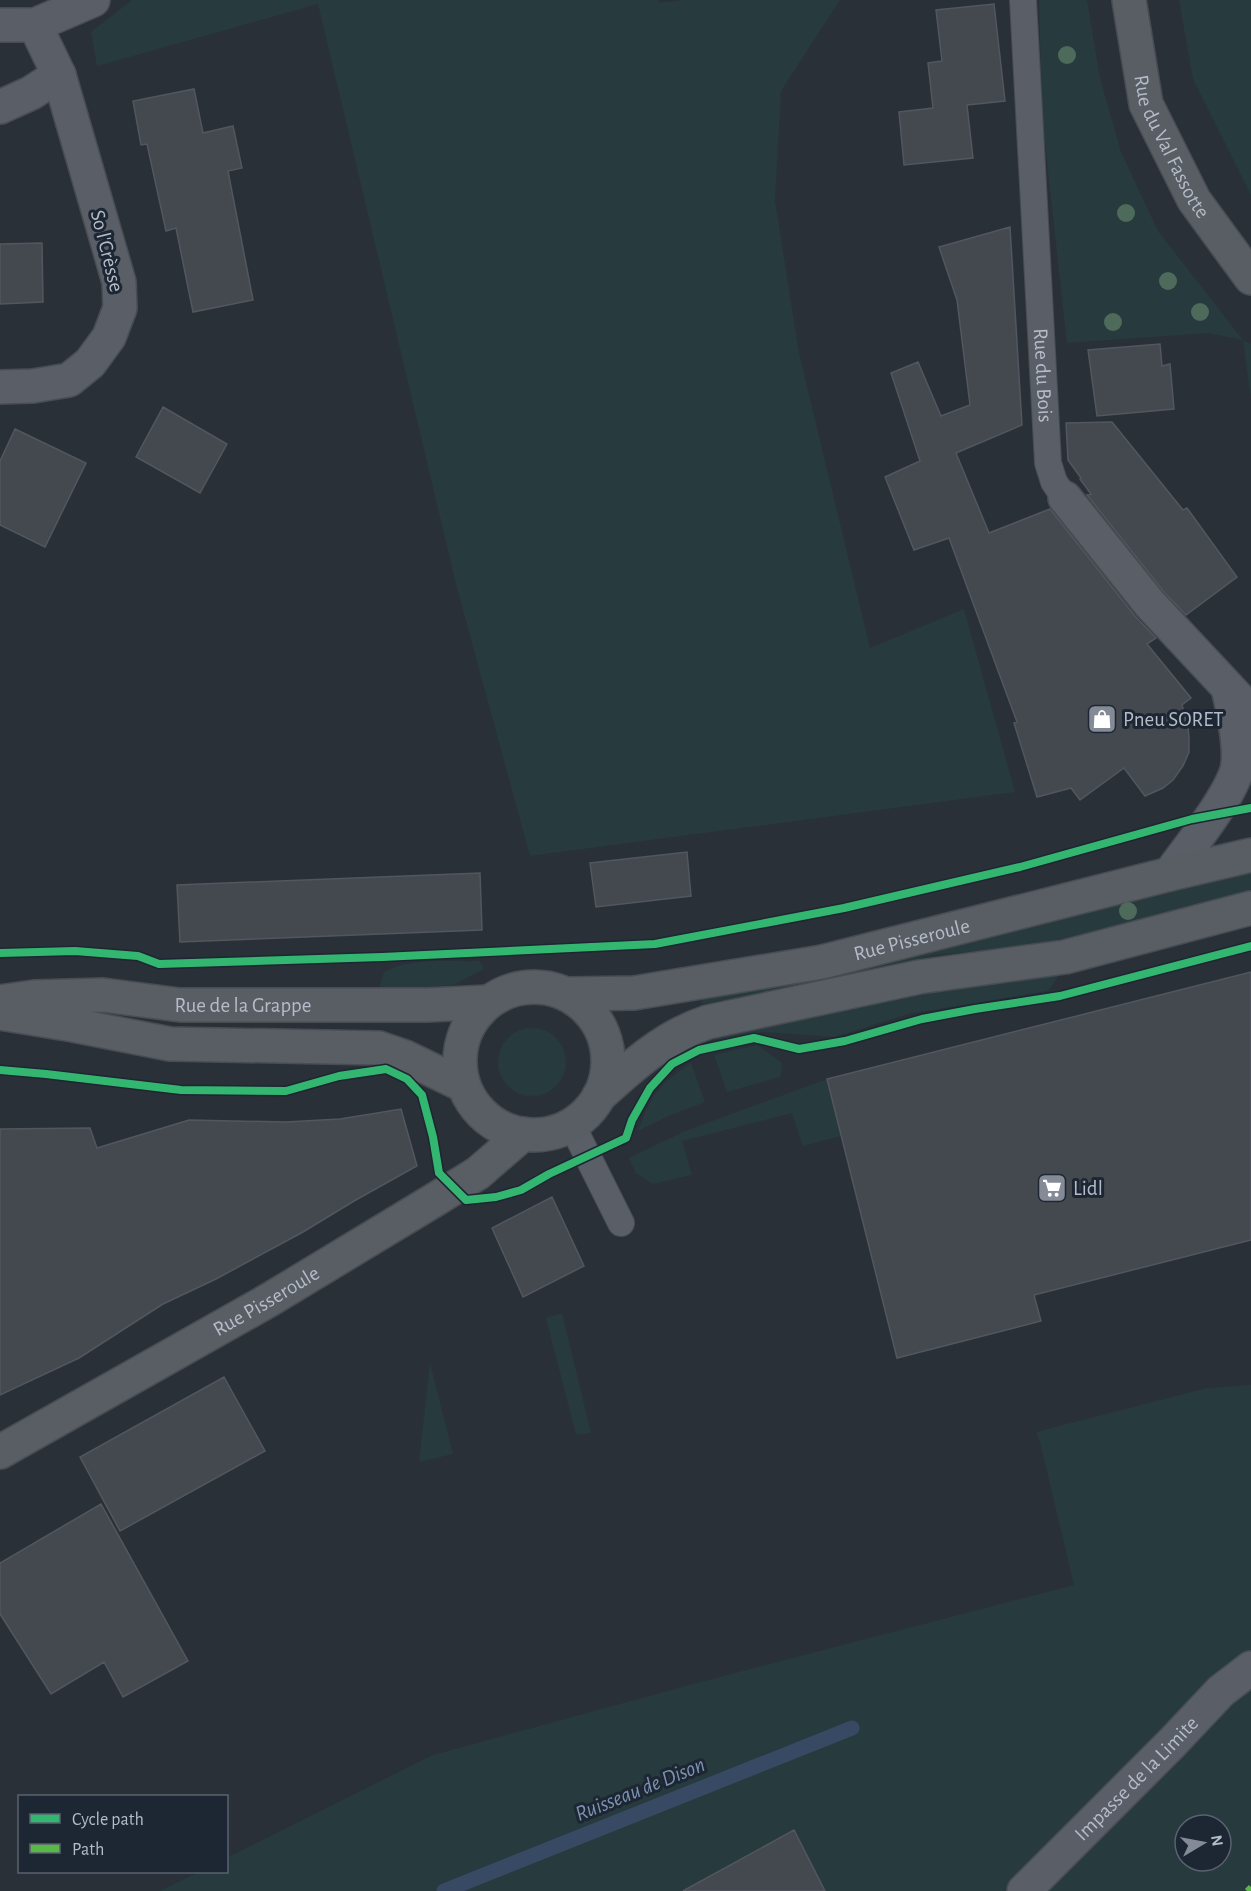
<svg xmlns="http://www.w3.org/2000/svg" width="1251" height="1891" viewBox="0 0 1251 1891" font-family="'Alegreya Sans',sans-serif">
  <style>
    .green { fill: #273a3e; fill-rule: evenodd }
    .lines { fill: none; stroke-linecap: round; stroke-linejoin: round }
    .stream { stroke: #384963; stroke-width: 15 }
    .building { fill: #444950; stroke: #52575f; stroke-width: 1.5 }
    .lane-casing { stroke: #484c53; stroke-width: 28 }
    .street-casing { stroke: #484c53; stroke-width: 36 }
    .secondary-casing { stroke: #484c53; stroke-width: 36 }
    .lane { stroke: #5a5e66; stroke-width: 26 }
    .street { stroke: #5a5e66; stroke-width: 33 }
    .secondary { stroke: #595d64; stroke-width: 33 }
    .quiet { stroke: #58b947; stroke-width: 6; stroke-dasharray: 12 6; stroke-linecap: butt }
    .cycleway-casing { stroke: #1d2633; stroke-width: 11 }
    .cycleway { stroke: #33b770; stroke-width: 8 }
    .tree { fill: #4e6a5a }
    .labels { text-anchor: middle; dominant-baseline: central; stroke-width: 6; stroke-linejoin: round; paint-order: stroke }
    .street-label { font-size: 21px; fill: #b4bcc9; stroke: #1d2633 }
    .poi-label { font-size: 21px; fill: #b4bcc9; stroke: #1d2633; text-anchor: start }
    .water-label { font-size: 22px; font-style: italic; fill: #7c92b1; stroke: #1d2633 }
  </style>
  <rect width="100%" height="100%" fill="#2a3038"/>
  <!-- green -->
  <path class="green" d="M132,0H658L659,3L682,0H840L781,91L775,201L799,353L870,648L964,609L1015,792L530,856L456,584L318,4L97,66L91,32Z
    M1039,0H1087L1100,78L1121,152L1158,231L1243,340L1251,344V400L1243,340L1208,333L1067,343L1042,116Z
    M1179,0H1251V195L1193,79Z
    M1251,872V893L1053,941L1014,948L934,955L788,990L702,1004L700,998L1137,900Z
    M479,961L484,969L453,985L419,989L379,988L384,972C410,957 449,962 479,961Z
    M1063,970L1048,991L908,1014L835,1037L761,1032L710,1041L708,1037L851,1008L911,994Z
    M498 1062a34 34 0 1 1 68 0a34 34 0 1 1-68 0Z
    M757,1045L781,1062L782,1070L780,1077L727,1092L714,1055Z
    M691,1063L705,1102L671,1115L638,1131C652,1093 658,1086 691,1063Z
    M827,1079L841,1136L803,1146L792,1113L682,1141L692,1175L653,1184L636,1173L629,1158L685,1131Z
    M562,1313L591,1433L576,1435L546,1318Z
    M430,1363L453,1454L419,1462Z
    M1251,1385V1891H825L794,1830L683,1891H160L199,1872H226L227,1858L433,1755L697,1683L1074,1585L1040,1442L1036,1432L1207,1388ZM1185,1825H1221V1861H1185Z"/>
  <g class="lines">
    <!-- stream -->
    <path class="stream" d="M444,1891L852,1728"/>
  </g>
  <!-- building -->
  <path class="building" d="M994,4L1005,101L967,105L973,158L904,165L899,112L933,108L928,63L942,61L936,10Z
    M194,89L203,133L233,126L242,168L228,171L253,300L193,312L176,228L166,231L147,144L141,145L133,101Z
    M1010,227L1022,425L956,453L989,533L1050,509L1135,616L1156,638L1147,644L1191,698L1182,705L1188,728L1189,737V752L1183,766L1173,780L1163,788L1145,796L1124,768L1080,800L1071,788L1037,797L1014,723L1017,722L949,538L914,550L885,477L920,461L891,373L918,362L941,416L970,405L957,300L939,247Z
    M42,243L43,302L0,304V244Z
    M1160,344L1162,366L1170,364L1174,409L1097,416L1088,350Z
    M163,407L227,444L200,493L136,457Z
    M1112,422L1183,510L1187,508L1237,577L1186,615L1164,592L1087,495L1091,494L1080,479L1081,478L1068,460L1066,423Z
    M15,429L86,463L45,547L0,525V461Z
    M687,852L691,896L596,907L590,863Z
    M480,873L482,930L180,942L177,885Z
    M1251,972V1240L1034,1295L1041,1321L897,1358L827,1079Z
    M401,1109L417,1166L354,1201L303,1232L216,1279L163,1304L79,1358L0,1395V1129L90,1128L97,1148L189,1120L286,1122L340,1119Z
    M552,1197L584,1266L523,1297L492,1228Z
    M224,1377L265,1451L120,1531L80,1457Z
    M101,1504L188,1661L123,1697L104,1662L51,1694L0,1614V1563Z
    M794,1830L825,1891H683Z"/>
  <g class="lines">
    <!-- lane casing -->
    <g class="lane-casing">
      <g id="lane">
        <path id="s1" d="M1023,0C1031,154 1040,308 1048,463L1054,482L1065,498"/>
        <path d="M572,1125L621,1223"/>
      </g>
    </g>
    <!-- street casing -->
    <g class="street-casing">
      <g id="street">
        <path d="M0,25H35L93,0"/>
        <path d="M0,107L31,93L59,75"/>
        <path d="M0,387L33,386L69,380L90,363L109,337L120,308L119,282L59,75L35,25"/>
        <path d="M1065,498L1150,604L1251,712"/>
        <path d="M1170,874C1189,847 1228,800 1237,770C1242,748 1233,710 1228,688"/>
        <path id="s2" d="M1024,1891L1171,1744L1221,1691L1251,1668"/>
      </g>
    </g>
    <!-- secondary casing -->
    <g class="secondary-casing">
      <g id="secondary">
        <path id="s3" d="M1129,0L1146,104L1194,200L1251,278"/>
        <circle cx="534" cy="1061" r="74"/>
        <path id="s4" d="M567,994L634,993L822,962L1170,874L1251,855"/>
        <path id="s5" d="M0,1002L34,997L103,995L180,1005H428L488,1002"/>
        <path d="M0,1013L73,1025L170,1044L379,1048L405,1057L463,1085"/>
        <path d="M599,1096C632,1066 665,1036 708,1022L919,977L1065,957L1251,908"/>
        <path id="s6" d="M0,1452L269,1300L436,1199L478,1173L523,1134"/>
      </g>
    </g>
    <!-- lane -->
    <use href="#lane" class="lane"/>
    <!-- street -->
    <use href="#street" class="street"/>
    <!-- secondary -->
    <use href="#secondary" class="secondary"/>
    <!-- quiet -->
    <path class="quiet" d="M1247,1891L1251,1887"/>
    <!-- cycleway casing -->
    <g class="cycleway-casing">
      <path id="cycleway" d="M0,953L75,951L138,956L159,964L382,957L655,944L844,908L1020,867L1192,819L1251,808
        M0,1070L46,1074L181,1090L286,1091L339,1076L386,1069L407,1079L422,1095L433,1137L439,1173L466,1200L496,1197L521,1190L549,1174L626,1138L632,1120L650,1088L672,1064L699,1050L754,1038L799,1049L845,1041L922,1019L975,1009L1060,996L1251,946"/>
    </g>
    <!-- cycleway -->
    <use href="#cycleway" class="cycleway"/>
  </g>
  <!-- trees -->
  <g class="tree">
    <circle cx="1067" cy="55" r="9"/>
    <circle cx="1126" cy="213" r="9"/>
    <circle cx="1168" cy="281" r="9"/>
    <circle cx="1200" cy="312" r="9"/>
    <circle cx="1113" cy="322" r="9"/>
    <circle cx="1128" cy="911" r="9"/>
  </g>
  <!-- icons -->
  <defs>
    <g id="shop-square" transform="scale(1.5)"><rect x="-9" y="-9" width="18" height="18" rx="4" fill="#848b96" stroke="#1d2633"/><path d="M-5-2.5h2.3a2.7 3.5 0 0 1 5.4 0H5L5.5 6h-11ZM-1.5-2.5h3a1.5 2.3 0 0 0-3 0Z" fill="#fff"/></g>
    <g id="supermarket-square" transform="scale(1.5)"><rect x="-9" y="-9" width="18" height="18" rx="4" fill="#848b96" stroke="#1d2633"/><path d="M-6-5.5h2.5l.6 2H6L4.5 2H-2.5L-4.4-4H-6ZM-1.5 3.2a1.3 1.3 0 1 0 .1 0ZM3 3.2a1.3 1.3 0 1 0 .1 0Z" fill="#fff"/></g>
  </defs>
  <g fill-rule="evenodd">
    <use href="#shop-square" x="1102" y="719"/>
    <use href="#supermarket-square" x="1052" y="1188"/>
  </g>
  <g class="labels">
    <!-- street labels -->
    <g class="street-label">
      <text stroke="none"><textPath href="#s3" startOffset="154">Rue du Val Fassotte</textPath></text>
      <text transform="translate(107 251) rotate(76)">So l'Crèsse</text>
      <text stroke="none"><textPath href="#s1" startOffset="376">Rue du Bois</textPath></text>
      <text stroke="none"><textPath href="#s4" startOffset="350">Rue Pisseroule</textPath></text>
      <text stroke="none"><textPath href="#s5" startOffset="244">Rue de la Grappe</textPath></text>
      <text stroke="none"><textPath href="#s6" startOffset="306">Rue Pisseroule</textPath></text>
      <text stroke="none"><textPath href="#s2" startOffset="159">Impasse de la Limite</textPath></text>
    </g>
    <!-- poi labels -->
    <g class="poi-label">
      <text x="1123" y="719">Pneu SORET</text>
      <text x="1073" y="1188">Lidl</text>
    </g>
    <!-- water labels -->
    <g class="water-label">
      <text transform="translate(640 1789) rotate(-22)">Ruisseau de Dison</text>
    </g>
  </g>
  <!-- legend -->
  <rect x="18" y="1795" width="210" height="78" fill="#1d2633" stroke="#59626f" stroke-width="1.5"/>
  <rect x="30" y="1814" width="30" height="9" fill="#33b770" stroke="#59626f" stroke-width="1.5"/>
  <text x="72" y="1825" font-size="18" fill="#b4bcc9">Cycle path</text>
  <rect x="30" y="1844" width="30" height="9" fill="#58b947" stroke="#59626f" stroke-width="1.5"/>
  <text x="72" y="1855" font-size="18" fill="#b4bcc9">Path</text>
  <!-- north arrow -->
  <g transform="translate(1203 1843) rotate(80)"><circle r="28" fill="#1d2633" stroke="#59626f" stroke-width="1.5"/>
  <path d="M0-4.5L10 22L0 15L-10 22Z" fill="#848b96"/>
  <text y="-9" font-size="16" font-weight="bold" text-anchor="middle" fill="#b4bcc9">N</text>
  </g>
</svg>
